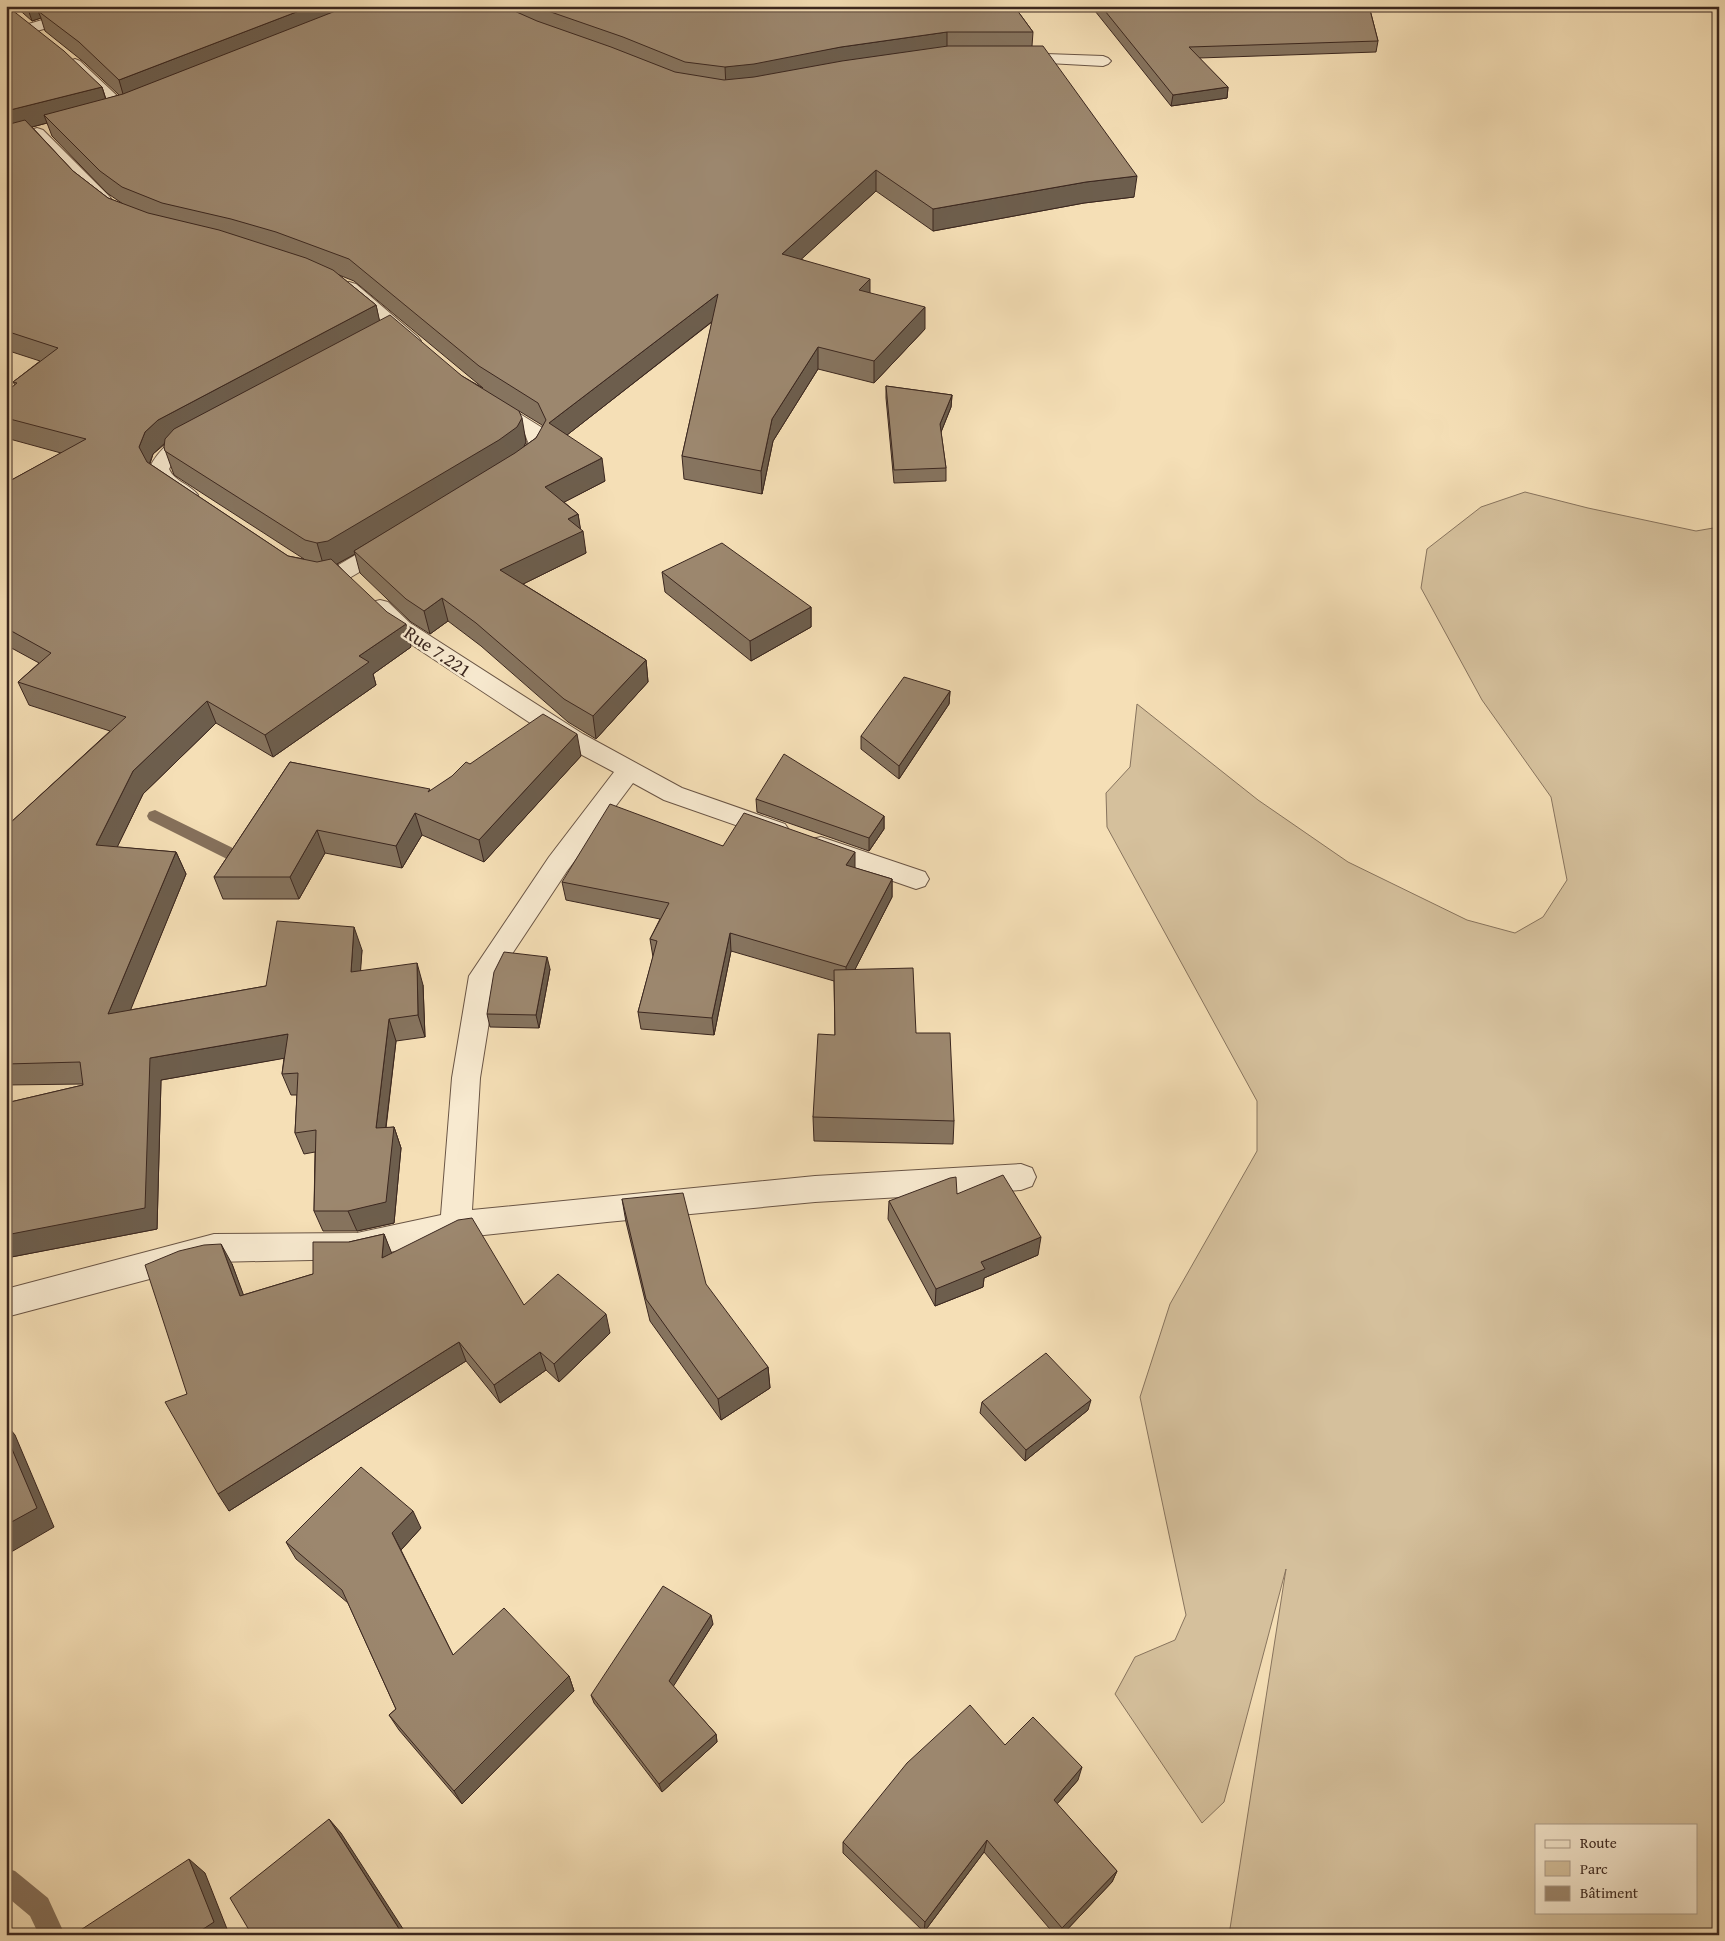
<svg xmlns="http://www.w3.org/2000/svg" width="1725" height="1941" viewBox="0 0 1725 1941" font-family="'Gentium Book Plus',serif">
  <style>
    .green { fill: #d5c09c; stroke: #88745e; fill-rule: evenodd }
    .lines { fill: none; stroke-linecap: round; stroke-linejoin: round }
    .stream { fill: #85705b; fill-rule: evenodd }
    .minor-casing { stroke: #6a5545; stroke-width: 2 }
    .minor { fill: #f8ead0; fill-rule: evenodd }
    .wall { fill: #86745f; stroke: #3b271f; fill-rule: evenodd }
    .shaded-wall { fill: #6d5e4d; stroke: #3b271f }
    .building { fill: #9c876e; stroke: #3b271f }
    .labels { text-anchor: middle; dominant-baseline: central; stroke-width: 5; stroke-linejoin: round; paint-order: stroke }
    .street-label { font-size: 19px; fill: #3b271f; stroke: #f8ead0 }
  </style>
  <rect width="100%" height="100%" fill="#f5dfb6"/>
  <filter id="stains"><feTurbulence type="fractalNoise" baseFrequency=".004" numOctaves="4"/><feColorMatrix values="0 0 0 0 .2 0 0 0 0 .09 0 0 0 0 .02 0 0 0 .5 -.17"/></filter>
  <radialGradient id="worn" r=".72"><stop offset=".6" stop-color="#630" stop-opacity="0"/><stop offset="1" stop-color="#630" stop-opacity=".3"/></radialGradient>
  <!-- green -->
  <path class="green" d="M1525,492L1588,508L1696,531L1719,527V1935H1229L1286,1569L1224,1802L1202,1823L1115,1694L1135,1657L1175,1640L1186,1615L1140,1397L1170,1304L1257,1151V1101L1107,827L1106,793L1130,767L1137,704L1258,800L1348,862L1467,920L1515,933L1543,917L1567,880L1551,797L1482,700L1421,588L1427,549L1481,507ZM1536,1825H1696V1912H1536Z"/>
  <g class="lines">
    <!-- stream -->
    <path class="stream" d="M155,810L237,850L239,854L237,858L231,860L225,858L149,820L147,816L149,812Z
      M6,1868L15,1871L48,1898L65,1935H39L30,1916L6,1896Z"/>
    <!-- minor casing -->
    <g class="minor-casing">
      <path id="minor" d="M90,6H114L112,9L30,33L25,31L22,28L25,25Z
        M1017,53L1103,56L1108,58L1111,61L1108,64L1103,66L1012,61L1009,58L1012,55Z
        M75,59L80,61L129,107L131,110L129,113H117L70,67L67,64L70,61Z
        M37,128L43,130L109,196L112,200L109,204L103,205L97,204L31,136L29,133L31,130Z
        M349,282L356,284L418,337L421,341L418,345L411,347L404,345L342,292L340,288L342,284Z
        M492,399L499,401L541,427L548,442C541,458 529,475 510,470L507,466L523,452L528,442L525,434L485,409L482,405L485,401Z
        M199,429L206,431L209,435C199,450 179,449 169,469C175,482 190,484 198,495L195,500C175,504 155,486 149,469C158,449 177,434 199,429Z
        M389,538L397,540L400,545L397,550L351,577L343,579L335,577L332,572L335,567L381,540Z
        M380,600L388,602L410,623L583,734L682,788L785,824L789,830L785,836L776,839L767,836L664,800L633,783L567,871L496,978L480,1078L472,1210L815,1176L1021,1164L1032,1168L1036,1177L1032,1186L1021,1190L815,1202L607,1222L456,1238L357,1259L214,1262L6,1317V1289L214,1234L357,1233L441,1215L452,1078L469,976L549,857L614,772L565,746L394,633L369,607L372,602Z
        M821,837L925,872L929,879L925,886L916,889L812,853L808,846L812,839Z"/>
    </g>
    <!-- minor -->
    <use href="#minor" class="minor"/>
  </g>
  <!-- wall -->
  <path class="wall" d="M6,6L102,87L106,99L119,95L85,63L45,31L41,18L32,21L15,6H1014L1033,32L1032,46L1134,197L1084,203L933,231L876,191L801,259L870,293L925,329L874,383L818,369L773,441L762,494L684,479L682,456L712,322L567,435L605,481L564,502L578,514L580,528L586,553L523,584L646,660L648,682L596,739L568,722L481,646L448,621L430,634L411,622L360,573L355,554L337,564L411,647L373,674L376,685L273,757L216,723L143,794L117,847L176,852L186,874L130,1010L266,986L362,950L360,971L423,985L425,1037L396,1041L386,1128L394,1127L401,1148L394,1223L357,1231H323L314,1211L315,1152L304,1154L295,1133L297,1095H291L282,1074L284,1058L161,1080L157,1229L6,1258V1103L83,1085V1084L6,1085V824H9L110,731L29,705L18,682L39,663L6,645V483L61,453L6,438V392L15,385L13,382L40,361L6,350ZM47,123L52,136L107,193L123,204L108,198L73,171L32,127ZM339,275L354,281L483,388L462,376L379,320L376,305ZM519,411L542,425L543,427L536,438L523,447L526,442ZM165,444L164,447L174,475L304,559L288,556L150,464L153,454Z
    M1091,6H1369L1378,41L1376,52L1199,58L1228,87L1227,98L1171,106Z
    M886,386L952,395L951,407L941,432L946,468V481L894,483L886,398Z
    M662,572L811,607V627L751,661L665,592Z
    M950,691L949,704L899,779L861,749V736Z
    M581,756L484,862L422,835L402,868L325,853L299,899H223L214,877L290,762L431,791L470,764Z
    M756,799L884,816V829L869,851L757,812Z
    M723,846L855,868L892,879V897L855,969L916,1033L954,1121L953,1144L814,1141L813,1117L835,1035L834,981L731,951L714,1035L641,1029L638,1012L653,957L650,939L660,919L566,900L562,882Z
    M550,969L539,1028L490,1027L487,1014Z
    M957,1194L1038,1255L984,1278L983,1287L935,1306L888,1219L889,1201Z
    M622,1199L768,1367L770,1388L721,1420L650,1321L626,1222Z
    M384,1234L391,1253L524,1305L610,1333L559,1382L546,1370L500,1403L466,1361L229,1511L187,1394L232,1264L243,1295L313,1274L349,1242Z
    M982,1402L1088,1410L1025,1461L980,1413Z
    M421,1528L401,1550L453,1655L569,1676L574,1691L462,1804L399,1730L389,1715L396,1709L348,1603L296,1559L286,1542Z
    M713,1624L673,1686L716,1734L717,1742L662,1792L594,1703L591,1695Z
    M1005,1745L1078,1780L1057,1804L1117,1871L1112,1882L1062,1935H1055L984,1852L924,1932L843,1853V1842Z"/>
  <!-- shaded-wall -->
  <path class="shaded-wall" d="M27,6H82L38,11L41,18L32,21Z
    M312,6H375L125,101L119,80Z
    M947,32V52L726,87L725,67L841,47Z
    M102,87L108,107L44,115L47,123L6,134V111Z
    M1228,87L1227,98L1171,106L1173,95Z
    M876,170V191L783,276L782,254Z
    M1137,176L1134,197L1084,203L933,231V209L1086,182Z
    M870,279V301L859,290Z
    M718,294L719,316L553,446L549,423Z
    M376,305L381,327L166,442L153,454L147,470L139,447L145,432L158,420Z
    M925,307V329L874,383V361Z
    M818,347V369L773,441L762,494L761,471L772,419Z
    M952,395L951,407L939,437L940,424Z
    M522,418L526,442L522,451L354,551L355,554L335,565L324,567L317,543Z
    M602,458L605,481L549,510L545,487Z
    M578,514L581,532L583,531L586,553L505,593L500,570L568,519Z
    M442,598L448,621L430,634L424,611Z
    M811,607V627L751,661L750,641Z
    M406,624L411,647L373,674L376,685L273,757L265,735L359,656Z
    M646,660L648,682L596,739L593,716Z
    M950,691L949,704L899,779V766Z
    M207,701L216,723L143,794L107,868L96,845L133,771Z
    M577,734L581,756L484,862L479,840Z
    M415,813L422,835L402,868L396,846Z
    M884,816V829L869,851V838Z
    M317,830L325,853L299,899L290,877Z
    M176,852L186,874L120,1036L108,1014Z
    M855,852V870L846,865Z
    M892,879V897L847,985L846,967Z
    M354,927L362,950L359,994L351,972Z
    M730,933L731,951L714,1035L712,1018Z
    M547,957L550,969L539,1028L536,1015Z
    M417,963L423,985L425,1037L418,1015Z
    M389,1019L396,1041L383,1150L376,1128Z
    M288,1034L297,1056L161,1080L157,1229L6,1258V1235L150,1058Z
    M394,1127L401,1148L394,1223L357,1231L348,1211Z
    M384,1234L392,1254L382,1258Z
    M1041,1237L1038,1255L984,1278L983,1287L935,1306L936,1289L981,1262Z
    M221,1244L232,1264L251,1315L240,1296Z
    M606,1314L610,1333L559,1382L554,1364Z
    M459,1342L466,1361L229,1511L218,1494Z
    M540,1352L546,1370L500,1403L494,1385Z
    M768,1367L770,1388L721,1420L718,1399Z
    M1091,1400L1088,1410L1025,1461L1026,1450Z
    M6,1424L15,1435L54,1527L6,1555Z
    M413,1511L421,1528L401,1550L392,1533Z
    M711,1615L713,1624L671,1690L669,1681Z
    M569,1676L574,1691L462,1804L454,1791Z
    M716,1734L717,1742L662,1792L659,1784Z
    M1082,1767L1078,1780L1050,1812L1054,1800Z
    M329,1819L341,1833L407,1935H403Z
    M987,1840L984,1852L924,1932L925,1922Z
    M189,1859L205,1873L229,1934V1935H194Z
    M1117,1871L1112,1882L1062,1935H1060L1062,1928Z"/>
  <!-- building -->
  <path class="building" d="M6,6H7L64,51L102,87L6,111Z
    M54,6H312L119,80L79,42L38,11Z
    M351,6H503L537,21L611,47L675,72L724,80L754,77L842,61L948,46H1043L1137,176L1086,182L933,209L876,170L782,254L870,279L859,290L925,307L874,361L818,347L772,419L761,471L682,456L718,294L549,423L602,458L545,487L578,514L568,519L583,531L500,570L646,660L593,716L564,699L476,623L442,598L424,611L406,599L354,551L515,453L536,438L546,420L538,403L479,366L349,259L276,232L231,219L162,203L122,187L100,171L44,115L123,94L333,12Z
    M536,6H1014L1033,32H947L841,47L754,64L725,67L685,62L623,37L548,11Z
    M1101,6H1369L1378,41L1189,47L1228,87L1173,95Z
    M25,120L73,171L108,198L148,213L219,230L306,258L333,270L376,305L158,420L145,432L139,447L147,462L288,556L317,562L331,559L387,612L406,624L359,656L369,662L265,735L207,701L133,771L96,845L176,852L108,1014L266,986L277,921L354,927L351,972L417,963L418,1015L389,1019L376,1128L394,1127L386,1202L348,1211H314L316,1130L295,1133L298,1073L282,1074L288,1034L150,1058L145,1208L6,1235V1103L83,1085L80,1062L6,1064V824H9L126,717L18,682L51,653L6,628V483L86,439L6,418V392L17,383L13,382L58,348L6,331V125Z
    M390,315L462,376L519,411L522,418L517,427L499,440L328,541L317,543L305,540L165,451L164,447L165,439L174,429Z
    M886,386L952,395L940,424L946,468L894,470Z
    M722,543L811,607L750,641L662,572Z
    M904,677L950,691L899,766L861,736Z
    M543,714L577,734L479,840L415,813L396,846L317,830L290,877H214L290,762L430,789L428,792L452,776L466,762L470,764Z
    M784,754L884,816L869,838L756,799Z
    M610,804L723,846L744,813L855,852L846,865L892,879L846,967L730,933L712,1018L638,1012L657,941L650,939L669,903L562,882Z
    M504,952L547,957L536,1015L487,1014L494,972Z
    M913,968L916,1033H950L954,1121L813,1117L818,1034L835,1035L834,970Z
    M1003,1175L1041,1237L981,1262L985,1269L936,1289L889,1201L950,1178L956,1177L957,1194Z
    M683,1193L706,1284L768,1367L718,1399L646,1299L622,1199Z
    M472,1218L524,1305L558,1274L606,1314L554,1364L540,1352L494,1385L459,1342L218,1494L165,1402L187,1394L145,1265L179,1251L204,1245L221,1244L240,1296L313,1274V1242H349L384,1234L382,1258L458,1220Z
    M1046,1353L1091,1400L1026,1450L982,1402Z
    M6,1435L37,1508L6,1525Z
    M361,1467L413,1511L392,1533L453,1655L504,1608L569,1676L454,1791L389,1715L396,1709L342,1590L286,1542Z
    M663,1586L711,1615L669,1681L716,1734L659,1784L591,1695Z
    M970,1705L1005,1745L1033,1717L1082,1767L1054,1800L1117,1871L1062,1928L987,1840L925,1922L843,1842L907,1763Z
    M329,1819L403,1935H252L230,1898Z
    M189,1859L214,1922L194,1935H77L76,1933Z"/>
  <g class="labels">
    <!-- street labels -->
    <g class="street-label">
      <text transform="translate(438 651) rotate(34)">Rue 7.221</text>
    </g>
  </g>
  <!-- margin -->
  <rect width="1725" height="1941" fill="none" stroke="#f5dfb6" stroke-width="25"/>
  <rect x="8" y="8" width="1710" height="1926" fill="none" stroke="#3b271f" stroke-width="2.5"/>
  <rect x="12" y="12" width="1700" height="1916" fill="none" stroke="#3b271f"/>
  <!-- legend -->
  <rect x="1535" y="1824" width="162" height="90" fill="#f8ead0" stroke="#ac9c89"/>
  <rect x="1545" y="1840" width="25" height="8" fill="#f8ead0" stroke="#ac9c89"/>
  <text x="1580" y="1848" font-size="15" fill="#3b271f">Route</text>
  <rect x="1545" y="1861" width="25" height="15" fill="#d5c09c" stroke="#ac9c89"/>
  <text x="1580" y="1874" font-size="15" fill="#3b271f">Parc</text>
  <rect x="1545" y="1886" width="25" height="15" fill="#9c876e" stroke="#ac9c89"/>
  <text x="1580" y="1898" font-size="15" fill="#3b271f">Bâtiment</text>
  <rect width="100%" height="100%" filter="url(#stains)"/>
  <rect width="100%" height="100%" fill="url(#worn)"/>
</svg>
